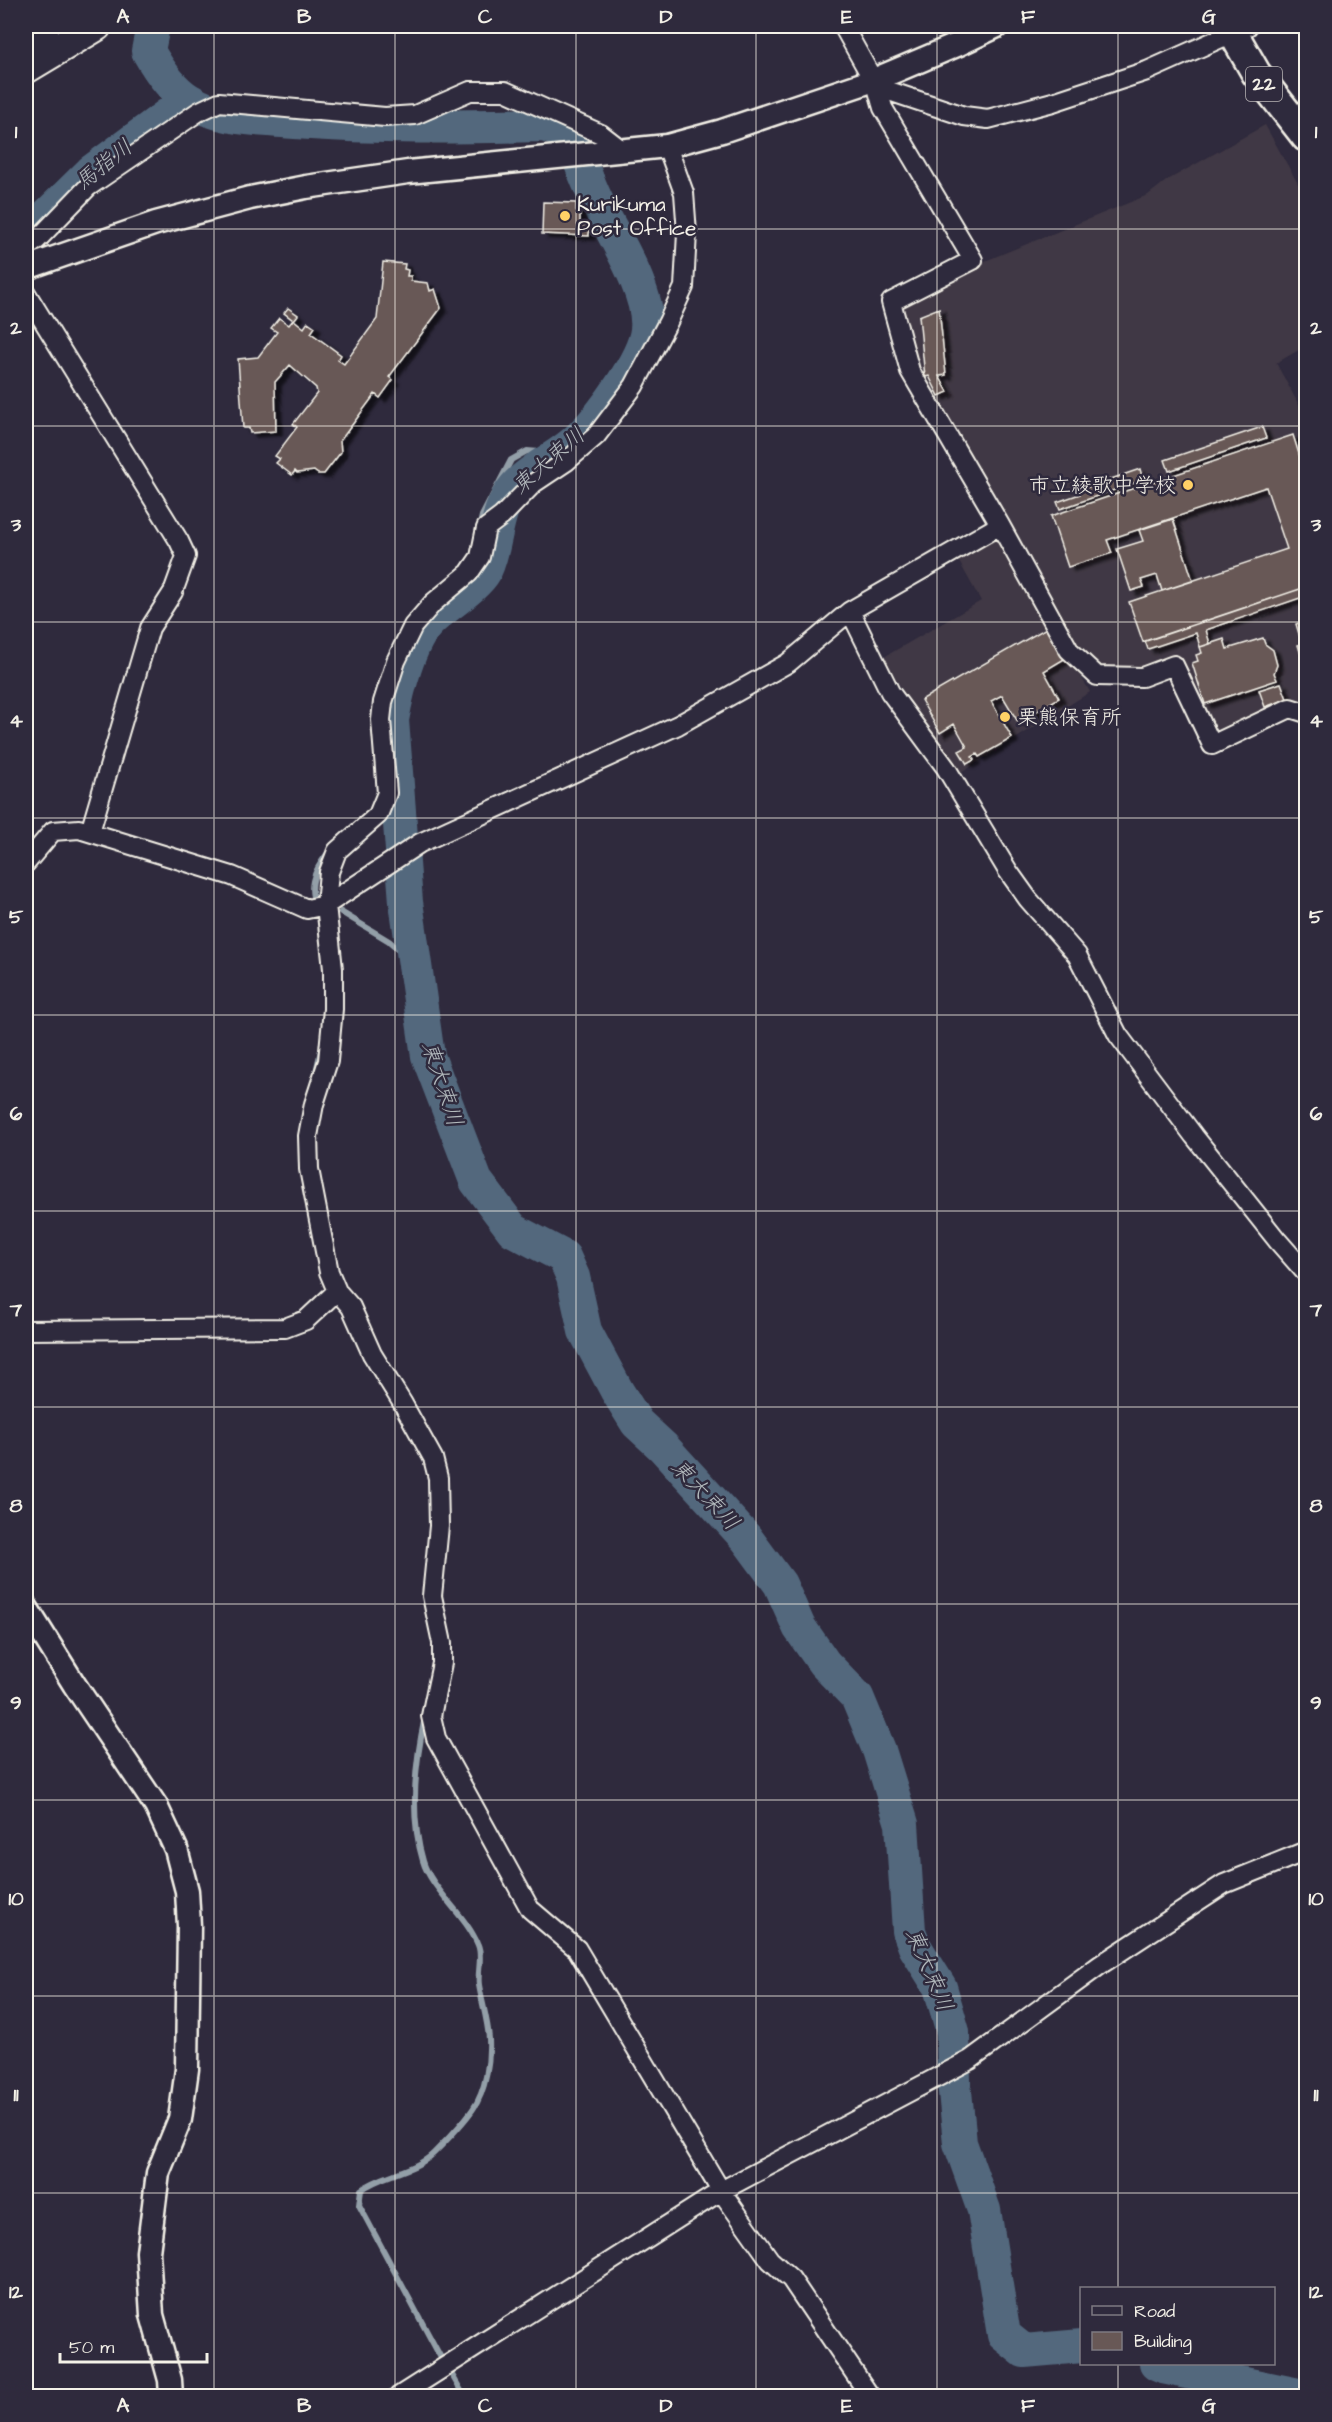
<svg xmlns="http://www.w3.org/2000/svg" width="1332" height="2422" viewBox="0 0 1332 2422" font-family="'Architects Daughter','Klee One',sans-serif">
  <style>
    .built { fill: #403844 }
    .lines { fill: none; stroke-linecap: round; stroke-linejoin: round }
    .stream { stroke: #939fa8; stroke-width: 6 }
    .river { stroke: #52687d; stroke-width: 34 }
    .building { fill: #685856; stroke: #f4f1e8; stroke-width: 1.5; filter: url(#shadow) }
    .minor-casing { stroke: #f4f1e8; stroke-width: 22 }
    .tertiary-casing { stroke: #f4f1e8; stroke-width: 27 }
    .primary-casing { stroke: #f4f1e8; stroke-width: 33 }
    .trunk-casing { stroke: #f4f1e8; stroke-width: 34 }
    .minor { stroke: #2f2a3d; stroke-width: 18 }
    .tertiary { stroke: #2f2a3d; stroke-width: 22 }
    .primary { stroke: #2f2a3d; stroke-width: 28 }
    .trunk { stroke: #2f2a3d; stroke-width: 30 }
    .grid { fill: none; stroke: #f4f1e8; stroke-width: 1.5; stroke-opacity: 0.55 }
    .poi-dot { fill: #ffd166; stroke: #2f2a3d; stroke-width: 2 }
    .labels { text-anchor: middle; dominant-baseline: central; stroke-width: 5; stroke-linejoin: round; paint-order: stroke }
    .shield { fill: #2f2a3d; stroke: #b9b5b5; stroke-width: 1.5 }
    .shield-label { font-size: 20px; font-weight: bold; fill: #f4f1e8 }
    .poi-label { font-size: 21px; fill: #f4f1e8; stroke: #2f2a3d; text-anchor: start }
    .water-label { font-size: 22px; font-style: italic; fill: #b3babd; stroke: #2f2a3d }
    .neatline { fill: none; stroke: #f4f1e8; stroke-width: 2 }
    .grid-label { font-size: 20px; text-anchor: middle; font-weight: bold; fill: #f4f1e8 }
  </style>
  <defs>
    <filter id="shadow"><feDropShadow dx="6" dy="4" stdDeviation="1.5" flood-color="#0009"/></filter>
  </defs>
  <rect width="100%" height="100%" fill="#2f2a3d"/>
  <filter id="ink" filterUnits="userSpaceOnUse"><feTurbulence type="fractalNoise" baseFrequency=".0167" numOctaves="2"/><feDisplacementMap in="SourceGraphic" scale="12" xChannelSelector="R" yChannelSelector="G"/><feConvolveMatrix kernelMatrix="1 2 1 2 8 2 1 2 1" color-interpolation-filters="sRGB"/></filter>
  <g filter="url(#ink)">
    <!-- built -->
    <path class="built" d="M1265,125L1306,198V346L1276,363L1306,418V706L1225,734L1210,727L1176,657L1138,671L1105,670L1074,646L914,366L898,304L985,261L1148,195L1166,181Z
      M997,533L1090,692L961,773L903,691L884,657L981,601L956,556Z"/>
    <g class="lines">
      <!-- stream -->
      <path class="stream" d="M479,528L482,516L511,460L527,451L539,452L551,460
        M313,897C309,879 319,864 331,849
        M341,912L389,941L415,964
        M316,1072L321,1050
        M425,1717C415,1763 409,1815 423,1861C431,1889 466,1915 478,1945C483,1956 477,1973 479,1985C482,2003 488,2021 489,2039C490,2061 486,2091 473,2109C464,2122 445,2142 434,2153C415,2172 382,2174 361,2190L359,2205L441,2358
        M452,2375L464,2396"/>
      <!-- river -->
      <path class="river" d="M153,26L148,51C158,69 171,89 189,100C219,120 260,119 295,122C378,128 460,127 543,125L569,133C579,158 588,184 600,208C616,240 651,294 647,330C644,359 602,416 580,437C561,456 533,467 515,487C494,511 498,544 485,571C477,586 444,607 431,620C409,640 397,692 392,720L406,902L428,1056L476,1181L513,1230L564,1257L573,1277L585,1331L617,1391L637,1423L663,1447L746,1538L780,1584L799,1627L824,1663L857,1697L879,1750L902,1824L909,1931L915,1947L940,1987L953,2032L954,2081L960,2143L984,2210L1004,2335L1024,2351L1082,2346
        M26,236L91,172L188,100
        M1156,2364L1163,2367L1303,2396"/>
    </g>
    <!-- building -->
    <path class="building" d="M543,202L576,203V211L580,212V225H589V236L542,234Z
      M383,262L405,264L404,269L408,270L407,276H411V281L428,283L430,291L435,289L441,308L389,377L393,380L380,398L375,394L340,441L341,452L324,474H318L314,471L297,473L295,471L292,475L276,463L280,459L275,456L297,427L293,424L317,393L316,388L290,365L275,382L276,431L250,433L249,428H243L238,359L258,357L277,332L271,328L279,318L289,325L293,320L284,313L288,308L298,315L294,320L304,328L308,322L315,327L311,333L341,355L338,360L344,364L377,319Z
      M939,308L946,375L939,376L948,392L939,396L929,376L925,377L919,316Z
      M1262,427L1266,438L1169,471L1165,460Z
      M1293,435L1306,476V587L1143,642L1129,602L1287,549L1266,487L1107,540L1112,553L1068,567L1051,516Z
      M1140,469L1143,480L1060,509L1057,502L1080,494L1079,490Z
      M1173,519L1193,581L1162,591L1157,575L1141,580L1144,587L1131,591L1117,549L1143,541L1139,530Z
      M1306,587V596L1206,630L1210,644L1200,647L1196,633L1148,649L1145,641Z
      M1306,621V671L1298,645L1302,644L1296,624Z
      M1048,627L1066,658L1044,671L1059,698L1018,722L1002,695L991,701L1012,738L979,757L977,754L972,757L974,760L967,764L959,751L967,747L954,724L940,733L921,700Z
      M1263,638L1265,644L1273,650L1277,665L1274,673L1277,680L1205,704L1192,663L1198,661L1196,655L1202,653L1200,647L1224,639L1227,649Z
      M1281,683L1287,699L1265,707L1259,690Z"/>
    <g class="lines">
      <!-- minor casing -->
      <g class="minor-casing">
        <path id="minor" d="M843,26L877,87L883,108L973,260L891,302L910,371L1000,525L1069,650L1097,676L1142,677L1174,665L1212,745L1290,708L1306,713
          M877,87L964,116L988,119L1053,102L1147,71L1248,26
          M667,146L684,193L687,233L684,287L668,322L634,386L596,436L567,461L534,483L502,516L486,528L480,557L469,573L433,603L413,626L396,661L383,702L381,720L387,793L378,815L337,851L329,872L326,905L333,969V1009L328,1061L314,1104L308,1136L309,1169L329,1272L337,1291L351,1307L372,1354L403,1404L433,1458L438,1478L439,1526L432,1596L442,1643V1663L431,1716L436,1738L530,1909L577,1949L721,2191L770,2260L791,2279L870,2396
          M26,248L37,240L88,187L198,112L219,102L385,117L415,115L470,91H505L601,134L623,151
          M26,293L179,541L186,556L173,592L150,628L90,832
          M850,611L890,692L946,768L1008,871L1028,899L1077,955L1118,1035L1194,1136L1277,1240L1306,1273
          M26,863L53,831L79,829L232,876L307,909L326,905L420,843L678,725L788,663L850,611L1000,525
          M26,1330L285,1328L306,1320L337,1291
          M399,2396L721,2191L970,2060L1100,1965L1224,1884L1306,1851"/>
      </g>
      <!-- tertiary casing -->
      <g class="tertiary-casing">
        <path id="tertiary" d="M26,268L156,223L250,198L306,187L408,172L667,146L722,131L874,80L959,44L997,26
          M26,1607L74,1684L156,1806L176,1849L187,1891L189,1926L187,2069L180,2119L158,2173L148,2252L152,2315L170,2380L171,2396"/>
      </g>
      <!-- primary casing -->
      <g class="primary-casing">
        <path id="primary" d="M1229,26L1256,73L1306,137"/>
      </g>
      <!-- trunk casing -->
      <g class="trunk-casing">
        <path id="trunk" d="M26,36L44,26
          M26,68L96,26"/>
      </g>
      <!-- minor -->
      <use href="#minor" class="minor"/>
      <!-- tertiary -->
      <use href="#tertiary" class="tertiary"/>
      <!-- primary -->
      <use href="#primary" class="primary"/>
      <!-- trunk -->
      <use href="#trunk" class="trunk"/>
    </g>
  </g>
  <!-- grid -->
  <path class="grid" d="M214,26V2396M395,26V2396M576,26V2396M756,26V2396M937,26V2396M1118,26V2288M26,229H1306M26,426H1306M26,622H1306M26,818H1306M26,1015H1306M26,1211H1306M26,1407H1306M26,1604H1306M26,1800H1306M26,1996H1306M26,2193H1306M1118,2364V2396"/>
  <!-- markers -->
  <g class="poi-dot">
    <circle cx="565" cy="216" r="6"/>
    <circle cx="1188" cy="485" r="6"/>
    <circle cx="1005" cy="717" r="6"/>
  </g>
  <g class="labels">
    <!-- shield labels -->
    <rect class="shield" x="1246" y="67" width="36" height="34" rx="4.5"/>
    <g class="shield-label">
      <text x="1264" y="84">22</text>
    </g>
    <!-- poi labels -->
    <g class="poi-label">
      <text x="577" y="204">Kurikuma<tspan x="577" dy="24">Post Office</tspan></text>
      <text x="1176" y="485" text-anchor="end">市立綾歌中学校</text>
      <text x="1017" y="717">栗熊保育所</text>
    </g>
    <!-- water labels -->
    <g class="water-label">
      <text transform="translate(104 165) rotate(-39)">馬指川</text>
      <text transform="translate(549 461) rotate(-41)">東大束川</text>
      <text transform="translate(442 1084) rotate(72)">東大束川</text>
      <text transform="translate(705 1495) rotate(47)">東大束川</text>
      <text transform="translate(929 1970) rotate(67)">東大束川</text>
    </g>
  </g>
  <!-- margin -->
  <rect width="1332" height="2422" fill="none" stroke="#2f2a3d" stroke-width="66"/>
  <!-- legend -->
  <rect x="1080" y="2287" width="195" height="78" fill="#2f2a3d" stroke="#7e7a81" stroke-width="1.5"/>
  <rect x="1092" y="2306" width="30" height="9" fill="#2f2a3d" stroke="#7e7a81" stroke-width="1.5"/>
  <text x="1134" y="2317" font-size="18" fill="#f4f1e8">Road</text>
  <rect x="1092" y="2332" width="30" height="18" fill="#685856" stroke="#7e7a81" stroke-width="1.5"/>
  <text x="1134" y="2347" font-size="18" fill="#f4f1e8">Building</text>
  <!-- scale -->
  <path d="M60 2353v9h147v-9" fill="none" stroke="#f4f1e8" stroke-width="3"/>
  <text x="69" y="2353" font-size="18" fill="#f4f1e8" stroke="#2f2a3d" stroke-width="4.5" paint-order="stroke">50 m</text>
  <rect x="33" y="33" width="1266" height="2356" class="neatline"/>
  <g class="grid-label">
    <text x="123" y="23">A</text>
    <text x="304" y="23">B</text>
    <text x="485" y="23">C</text>
    <text x="666" y="23">D</text>
    <text x="847" y="23">E</text>
    <text x="1028" y="23">F</text>
    <text x="1209" y="23">G</text>
    <text x="16" y="138">1</text>
    <text x="1316" y="138">1</text>
    <text x="16" y="334">2</text>
    <text x="1316" y="334">2</text>
    <text x="16" y="531">3</text>
    <text x="1316" y="531">3</text>
    <text x="16" y="727">4</text>
    <text x="1316" y="727">4</text>
    <text x="16" y="923">5</text>
    <text x="1316" y="923">5</text>
    <text x="16" y="1120">6</text>
    <text x="1316" y="1120">6</text>
    <text x="16" y="1316">7</text>
    <text x="1316" y="1316">7</text>
    <text x="16" y="1512">8</text>
    <text x="1316" y="1512">8</text>
    <text x="16" y="1709">9</text>
    <text x="1316" y="1709">9</text>
    <text x="16" y="1905">10</text>
    <text x="1316" y="1905">10</text>
    <text x="16" y="2101">11</text>
    <text x="1316" y="2101">11</text>
    <text x="16" y="2298">12</text>
    <text x="1316" y="2298">12</text>
    <text x="123" y="2412">A</text>
    <text x="304" y="2412">B</text>
    <text x="485" y="2412">C</text>
    <text x="666" y="2412">D</text>
    <text x="847" y="2412">E</text>
    <text x="1028" y="2412">F</text>
    <text x="1209" y="2412">G</text>
  </g>
</svg>
